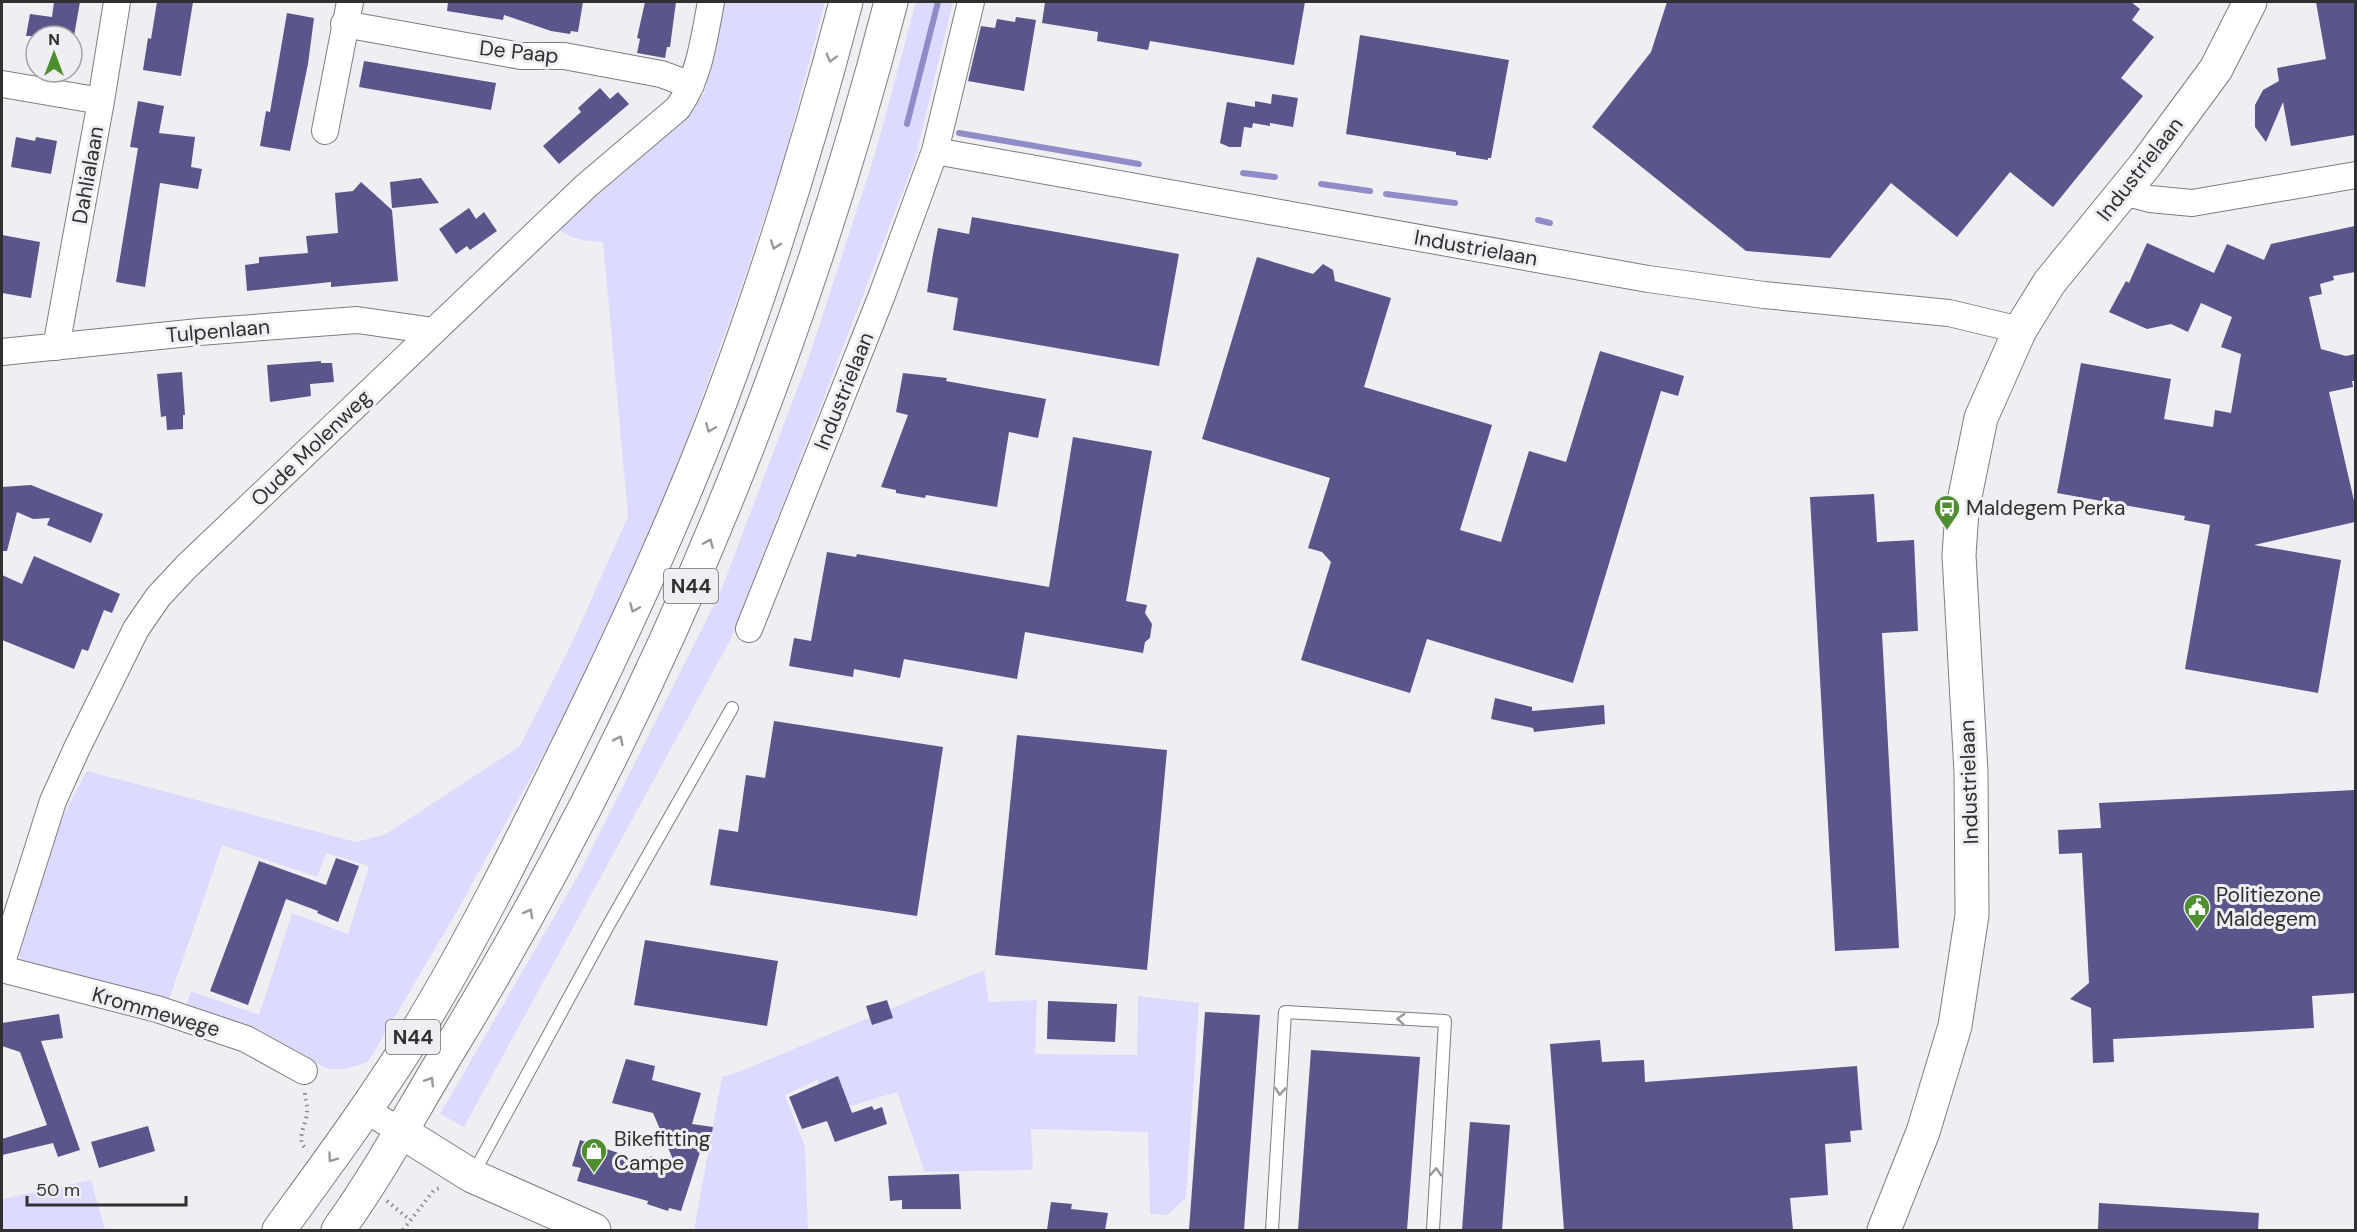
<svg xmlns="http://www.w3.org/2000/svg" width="2357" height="1232" viewBox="0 0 2357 1232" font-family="'DM Sans',sans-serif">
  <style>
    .green { fill: #dcdbff }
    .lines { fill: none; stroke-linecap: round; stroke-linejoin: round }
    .stream { stroke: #908cc8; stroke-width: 6 }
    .building { fill: #5a558b }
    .lane-casing { stroke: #7d7d80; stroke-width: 14 }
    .street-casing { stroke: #7d7d80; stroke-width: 28 }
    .secondary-casing { stroke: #7d7d80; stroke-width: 35 }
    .highway-casing { stroke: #7d7d80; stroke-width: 35 }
    .path { stroke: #89898c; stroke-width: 4; stroke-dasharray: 1.5 4.5; stroke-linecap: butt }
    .lane { stroke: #fff; stroke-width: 12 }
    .street { stroke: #fff; stroke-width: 26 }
    .secondary { stroke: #fff; stroke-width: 33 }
    .highway { stroke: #fff; stroke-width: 33 }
    .oneway { stroke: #989898 }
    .labels { text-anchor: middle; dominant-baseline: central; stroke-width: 6; stroke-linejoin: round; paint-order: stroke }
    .shield { fill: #efeff3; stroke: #69696b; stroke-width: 1.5 }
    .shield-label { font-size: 20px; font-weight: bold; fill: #303031 }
    .street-label { font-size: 21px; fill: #303031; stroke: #efeff3 }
    .poi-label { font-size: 21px; fill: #303031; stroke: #efeff3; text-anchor: start }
  </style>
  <rect width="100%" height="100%" fill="#efeff3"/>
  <!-- green -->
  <path class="green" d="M721,2H825L784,159L737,300L668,492L563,719L456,913L368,1062L346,1069H328L289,1051L185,1008L191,991L259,1015L292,913L348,934L369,866L326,853L317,877L222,845L169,1000L22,963L16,945L60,821L87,771L356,842L386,834L520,746L572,643L628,516L603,242C584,241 568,240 554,224L704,94Z
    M916,2H953L915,160L732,637L464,1127L440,1114L580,872L720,593L807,363L875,154Z
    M984,970L989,1002L1037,1000L1035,1054L1137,1055L1138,996L1199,1003L1186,1198L1167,1215L1150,1214L1148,1132L1031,1129L1033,1170L925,1172L897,1092L833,1111L817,1080L785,1095L805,1147L808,1230H694L722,1077L736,1073Z
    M91,1180L105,1230H2V1199Z"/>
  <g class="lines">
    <!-- stream -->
    <path class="stream" d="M907,124L938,2
      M959,133L1139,164
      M1243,173L1275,177
      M1321,184L1370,191
      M1386,194L1455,203
      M1538,220L1550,223"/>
  </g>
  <!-- building -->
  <path class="building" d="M54,2H80L74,36H26L30,14L52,17Z
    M157,2H193L181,76L143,70L148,38L151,39Z
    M448,2H583L578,32L571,31L570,34L551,31L504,15L503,20L447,11Z
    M645,2H676L670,47H667L665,58L637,53L640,39L637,38Z
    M1045,2H1305L1294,65L1150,41L1148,50L1097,41L1098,32L1042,23Z
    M1667,2H2131L2140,9L2132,20L2154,37L2121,78L2143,96L2053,207L2010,172L1957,237L1891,183L1830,258L1746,251L1592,127L1651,52Z
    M2316,2H2355V135L2291,146L2283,102L2266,142L2255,127V105L2263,90L2279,81L2277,68L2326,59Z
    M287,13L314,18L308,64L290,151L260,146L266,111L270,112Z
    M1016,17L1036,20L1024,91L968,81L981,26L995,28L997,19L1015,22Z
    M1360,35L1509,60L1491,158H1488V160L1456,155V152L1346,134Z
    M364,61L496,83L491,110L359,87Z
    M600,88L610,99L618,92L629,104L559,164L543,146L581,112L578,108Z
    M1272,94L1298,98L1293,127L1270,123V126L1253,123L1252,128L1244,127L1241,147H1229L1220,143L1227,102L1255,107V101L1271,104Z
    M138,101L164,106L159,133L195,137L191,167L202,169L198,189L160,183L145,287L116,282L138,148L130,147Z
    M16,137L35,141L36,137L57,141L51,174L11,167Z
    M421,178L439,203L392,208L390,182Z
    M361,182L392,210L398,281L331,287V282L247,291L245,265L259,263V257L308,253L306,236L338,233L335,193L353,191Z
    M469,208L476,219L484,212L497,231L470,250L467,246L456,254L439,229Z
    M972,217L1179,254L1159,366L953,330L958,298L927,292L933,254L938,228L969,234Z
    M2355,226V272L2333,276L2334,280L2320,284L2322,294L2309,297L2321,349L2346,356L2355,354V381H2352L2353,387L2329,392L2355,505V522L2254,545L2341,560L2318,693L2185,669L2210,525L2184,520L2185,516L2057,493L2081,363L2171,379L2164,419L2213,427L2215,410L2231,413L2241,354L2221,347L2232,317L2201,303L2188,332L2171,324L2147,329L2109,312L2126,281L2129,283L2147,243L2214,273L2227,244L2264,260L2271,244Z
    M2,235L40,242L31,298L2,293Z
    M1257,257L1313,274L1323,264L1333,270L1335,281L1391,298L1364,387L1492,425L1460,530L1501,542L1529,451L1566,462L1600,351L1684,376L1678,396L1661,391L1573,683L1427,639L1410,693L1301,660L1331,562L1322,552L1308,548L1330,478L1202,439Z
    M321,361V363H332L334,382L310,384L311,396L270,402L267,365Z
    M182,372L185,415H183V429L167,430L166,416L161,417L157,374Z
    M903,373L947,378L946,381L1046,399L1038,438L1009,432L997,507L926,495L925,498L896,493V490L881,487L908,415L896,412Z
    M1073,437L1152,451L1126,601L1147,605L1145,613L1152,624L1150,638L1145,642L1143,653L1025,632L1017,679L904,659L900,678L854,669L853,677L789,666L794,638L811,641L827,552L856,557L857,554L1049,587Z
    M31,485L103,514L91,543L47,525L50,518L33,519L17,512L7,551H2V487Z
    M1874,494L1877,542L1914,540L1918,631L1882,633L1899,948L1835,951L1810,497Z
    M34,556L120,594L112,613L104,610L88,651L82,649L74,669L2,640V575L22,584Z
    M1495,698L1532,707V711L1604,705L1605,724L1534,732L1533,728L1491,719Z
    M774,721L943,747L917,916L710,885L719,829L738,832L746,775L765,778Z
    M1017,735L1167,750L1147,970L995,955Z
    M2355,790V993L2312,996L2314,1028L2113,1039L2114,1062L2093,1063L2091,1008L2070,999L2089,983L2082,853L2059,854L2058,830L2101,828L2099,803Z
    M336,858L359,866L338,922L317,913L318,911L286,899L248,1005L210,991L259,861L326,885Z
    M645,940L778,961L767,1026L634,1005Z
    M887,1000L893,1018L872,1025L866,1006Z
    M1048,1001L1117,1004L1115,1042L1047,1039Z
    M1205,1012L1260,1015L1244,1230H1189Z
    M59,1014L63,1038L41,1041L80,1150L58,1157L53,1143L2,1155V1139L47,1125L20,1052L2,1046V1023Z
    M1600,1040L1602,1062L1644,1060L1645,1082L1857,1066L1862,1130L1850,1131L1851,1142L1825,1144L1828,1195L1790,1198L1793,1230H1564L1550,1044Z
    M1311,1050L1420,1057L1407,1230H1298Z
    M626,1059L655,1066L652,1080L701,1093L692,1124L713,1127L710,1144L703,1143L681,1211L669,1208L668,1211L647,1204L648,1201L577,1181L581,1168L572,1166L580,1140L648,1163L650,1156L675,1164L653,1113L612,1103Z
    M838,1076L852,1113L872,1106L874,1110L882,1107L887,1124L835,1142L827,1121L802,1129L789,1097Z
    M1470,1122L1510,1125L1502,1230H1462Z
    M148,1126L155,1151L99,1168L91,1142Z
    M959,1174L961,1209H902V1200L890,1201L888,1176Z
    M1051,1202L1072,1204L1071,1209L1108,1213L1105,1230H1047Z
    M2099,1203L2259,1213L2258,1230H2098Z"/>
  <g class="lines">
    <!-- lane casing -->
    <g class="lane-casing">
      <path id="lane" d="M472,1176L608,926L732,708
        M1272,1230L1285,1012L1445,1021L1433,1230"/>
    </g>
    <!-- street casing -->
    <g class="street-casing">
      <path id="street" d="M344,24L521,56H564L661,74L691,85
        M2,84L101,101
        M325,131L350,2
        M935,151L1648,279L1764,295L1949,313L2020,330
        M2123,192L2150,199L2192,203L2356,175
        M56,347L101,101L117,2
        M2,352L199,332L357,320L434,331
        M749,629L882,295L935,151L971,2
        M2,962L53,801L77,748L136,629L158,597L186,567L586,186L678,108C700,76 704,38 711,2
        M2,969L157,1009L246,1039L304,1071
        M366,1110L400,1131"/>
    </g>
    <!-- secondary casing -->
    <g class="secondary-casing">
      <path id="secondary" d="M400,1131L472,1176L594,1230
        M1884,1230L1923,1132L1955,1026L1972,915L1971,772L1959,555L1962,511L1981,418L2020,330L2049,283L2146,164L2216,69L2250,2"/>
    </g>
    <!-- highway casing -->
    <g class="highway-casing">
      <path id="highway" d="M279,1230C327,1164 376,1098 419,1028C471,942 516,852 560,762C619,643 675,523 721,400C770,269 811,136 846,2
        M338,1230C380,1172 414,1107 452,1045C649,721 796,369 891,2"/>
    </g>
    <!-- path -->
    <path class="path" d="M305,1093C305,1100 308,1106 307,1113C306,1126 294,1141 308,1150
      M387,1201L410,1220
      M403,1230L434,1190L440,1188"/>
    <!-- lane -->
    <use href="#lane" class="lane"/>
    <!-- street -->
    <use href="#street" class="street"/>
    <!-- secondary -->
    <use href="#secondary" class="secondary"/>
    <!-- highway -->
    <use href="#highway" class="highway"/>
  </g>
  <!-- one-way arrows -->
  <defs><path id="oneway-chevron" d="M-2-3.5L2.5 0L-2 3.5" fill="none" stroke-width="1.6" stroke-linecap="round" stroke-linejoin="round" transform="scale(1.5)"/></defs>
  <g class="oneway">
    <use href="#oneway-chevron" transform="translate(831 58) rotate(105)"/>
    <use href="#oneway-chevron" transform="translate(775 245) rotate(109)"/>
    <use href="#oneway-chevron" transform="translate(710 428) rotate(112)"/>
    <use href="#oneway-chevron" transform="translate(709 543) rotate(-67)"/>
    <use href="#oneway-chevron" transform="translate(634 608) rotate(113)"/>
    <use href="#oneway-chevron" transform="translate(619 740) rotate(-64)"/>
    <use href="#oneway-chevron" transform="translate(529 913) rotate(-61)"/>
    <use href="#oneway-chevron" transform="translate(1401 1019) rotate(-176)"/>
    <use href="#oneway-chevron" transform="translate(430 1081) rotate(-59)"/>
    <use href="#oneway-chevron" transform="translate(1280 1091) rotate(94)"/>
    <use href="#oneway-chevron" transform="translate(332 1158) rotate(126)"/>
    <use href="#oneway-chevron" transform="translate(1436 1172) rotate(-87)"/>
  </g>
  <!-- icons -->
  <defs>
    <g id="bus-pin" transform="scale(1.35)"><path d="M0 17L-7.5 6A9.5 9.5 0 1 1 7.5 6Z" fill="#4f8e2f" stroke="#efeff3"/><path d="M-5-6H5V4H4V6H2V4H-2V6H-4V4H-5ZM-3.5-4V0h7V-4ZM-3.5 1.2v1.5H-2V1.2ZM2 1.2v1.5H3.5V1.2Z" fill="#fff"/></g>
    <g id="civic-pin" transform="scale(1.35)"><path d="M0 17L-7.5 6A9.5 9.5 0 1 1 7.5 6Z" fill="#4f8e2f" stroke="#efeff3"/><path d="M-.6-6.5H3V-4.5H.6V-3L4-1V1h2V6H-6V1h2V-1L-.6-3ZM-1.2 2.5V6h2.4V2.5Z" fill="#fff"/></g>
    <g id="shop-pin" transform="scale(1.35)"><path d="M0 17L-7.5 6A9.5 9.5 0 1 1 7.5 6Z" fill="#4f8e2f" stroke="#efeff3"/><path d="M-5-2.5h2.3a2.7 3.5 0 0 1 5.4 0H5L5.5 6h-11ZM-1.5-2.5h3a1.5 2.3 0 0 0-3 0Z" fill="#fff"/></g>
  </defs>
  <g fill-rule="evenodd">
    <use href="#bus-pin" x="1947" y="508"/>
    <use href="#civic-pin" x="2197" y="907"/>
    <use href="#shop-pin" x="594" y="1151"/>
  </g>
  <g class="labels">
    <!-- shield labels -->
    <g class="shield">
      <rect x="664" y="569" width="54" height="34" rx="4.5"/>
      <rect x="386" y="1020" width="54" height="34" rx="4.5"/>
    </g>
    <g class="shield-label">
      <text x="691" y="586">N44</text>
      <text x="413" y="1037">N44</text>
    </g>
    <!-- street labels -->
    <g class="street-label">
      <text transform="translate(519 52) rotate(6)">De Paap</text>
      <text transform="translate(2140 169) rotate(-52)">Industrielaan</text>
      <text transform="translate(88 175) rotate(-80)">Dahlialaan</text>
      <text transform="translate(1476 248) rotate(10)">Industrielaan</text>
      <text transform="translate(218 331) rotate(-5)">Tulpenlaan</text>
      <text transform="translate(844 391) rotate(-68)">Industrielaan</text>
      <text transform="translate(311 448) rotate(-44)">Oude Molenweg</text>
      <text transform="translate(1969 782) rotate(-92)">Industrielaan</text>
      <text transform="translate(156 1012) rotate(16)">Krommewege</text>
    </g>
    <!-- poi labels -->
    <g class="poi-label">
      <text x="1966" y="508">Maldegem Perka</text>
      <text x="2216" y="895">Politiezone<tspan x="2216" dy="24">Maldegem</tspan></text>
      <text x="614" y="1139">Bikefitting<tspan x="614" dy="24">Campe</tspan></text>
    </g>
  </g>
  <!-- border -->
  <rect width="2357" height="1232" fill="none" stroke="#303031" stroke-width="6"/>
  <!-- north arrow -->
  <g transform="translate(54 54)"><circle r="28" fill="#efeff3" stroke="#a3a3a5" stroke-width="1.5"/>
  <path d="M0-4.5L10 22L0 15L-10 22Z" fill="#4f8e2f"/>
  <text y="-9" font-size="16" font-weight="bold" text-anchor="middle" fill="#303031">N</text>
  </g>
  <!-- scale -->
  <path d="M27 1196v9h159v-9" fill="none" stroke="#303031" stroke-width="3"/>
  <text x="36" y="1196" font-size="18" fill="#303031" stroke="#efeff3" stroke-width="4.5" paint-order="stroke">50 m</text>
</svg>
